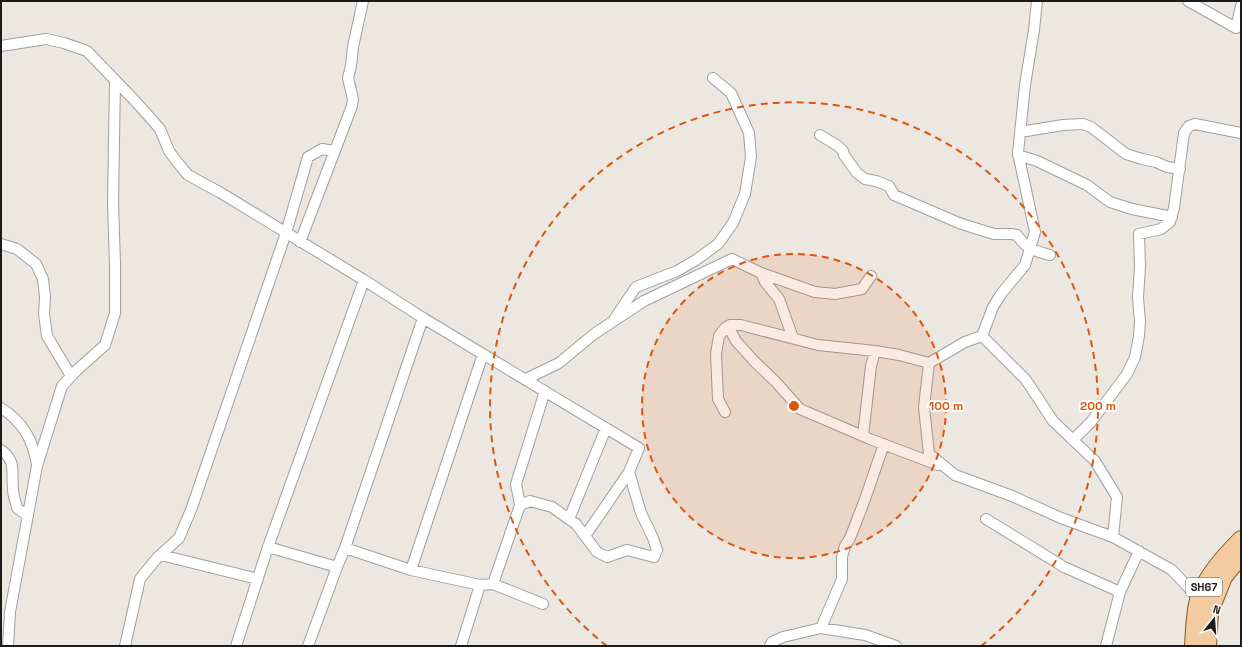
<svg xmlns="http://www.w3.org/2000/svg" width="1242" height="647" viewBox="0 0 1242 647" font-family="'Space Grotesk',sans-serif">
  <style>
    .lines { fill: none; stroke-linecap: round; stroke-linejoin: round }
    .street-casing { stroke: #9f9f9f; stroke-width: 12 }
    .primary-casing { stroke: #84580d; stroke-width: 18 }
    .street { stroke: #fff; stroke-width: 10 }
    .primary { stroke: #f2cba0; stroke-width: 16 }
    .ring { fill: none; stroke: #de560d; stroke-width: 2; stroke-dasharray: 7 5 }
    .labels { text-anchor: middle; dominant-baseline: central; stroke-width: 4; stroke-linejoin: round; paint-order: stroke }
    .shield { fill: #fff; stroke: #5f5f5f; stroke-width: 1 }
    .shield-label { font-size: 11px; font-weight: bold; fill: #1b1b1b }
    .centre { fill: #de560d; stroke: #fff; stroke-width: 2 }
    .ring-label { font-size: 12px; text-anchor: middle; font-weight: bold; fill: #de560d; stroke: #fff; stroke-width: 4; stroke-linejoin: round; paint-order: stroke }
  </style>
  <rect width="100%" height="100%" fill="#ece8e1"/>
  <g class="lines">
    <!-- street casing -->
    <g class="street-casing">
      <path id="street" d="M1037,1L1034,30L1025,85L1018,153L1035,232L1025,265L1001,294L993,307L982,336L1026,380L1053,421L1095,461L1117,497L1113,537L1172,570L1201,601
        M1188,1L1236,28L1241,6
        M1,46L46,39L64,43L87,51L137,103L160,129L169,151L177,162L188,175L221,193L364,280L423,318L639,448L629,472L641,513L653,538L657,550L654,557L627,550L607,557L597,552L576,524L552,507L530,501L520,505L493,584L480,585L411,570L345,548L337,567L268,547L236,646
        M1020,132L1063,125L1083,124L1091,127L1126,154L1142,159L1156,162L1167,167L1180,169
        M820,135L838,146L843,151L844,155L857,173L865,179L876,181L889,186L894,195L959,223L984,231L994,234H1011L1017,235C1028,250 1032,250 1050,255
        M1018,155L1037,161L1087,185L1110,202L1132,209L1172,217
        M300,242L352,106L353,99L348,78L351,66L353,47L363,1
        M1,244L17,249L36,264L43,279L45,297L44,314L47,336L71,376
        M761,273L765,282L779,299L793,338
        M615,318L636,287L677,271L696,260L718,244L733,223L745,194L751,157L749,133L731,93L713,78
        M728,326L736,341L755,362L775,381L800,409L870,439L938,465
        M982,336L965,342L929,363L924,407L929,454L955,475L1012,496L1061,518L1113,537
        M526,379L559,363L594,334L644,301L732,259L761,273L815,292L835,294L862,289L871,276
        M1,408C23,422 33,440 37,465
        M725,412L718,399L716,354L719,336L725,328L730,325H741L818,345L875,351L899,355L929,363
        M863,436L871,366L875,351
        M1073,440L1091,422L1127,374L1135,357L1139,336L1140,321L1138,298L1140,267L1139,234L1161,229L1170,222L1174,208L1184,133L1189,126L1195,124L1241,133
        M1,450C17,461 11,473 13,489C13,496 16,502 17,508L28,516
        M520,505L516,484L545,391
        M569,519L606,428
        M986,519L1064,567L1120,592
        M585,536L629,472
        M268,547L364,280
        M345,548L423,318
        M161,555L258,579
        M411,570L483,354
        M493,584L543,604
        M821,628L842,579V557L845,546L850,538L864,502L884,444
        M8,646L10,612L37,466L62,386L77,370L105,345L115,313V265L113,202L115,81
        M125,646L140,579L157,558L179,538L191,510L286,233L308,157L322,149L334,151
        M308,646L337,567
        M461,646L480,585
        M770,646L772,642L783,637L821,628L865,635L896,646
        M1106,646L1120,592L1139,551"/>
    </g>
    <!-- primary casing -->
    <g class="primary-casing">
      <path id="primary" d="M1193,646C1194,631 1194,615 1198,600C1203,579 1226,554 1241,539
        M1208,646L1210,612L1224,577L1241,556"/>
    </g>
    <!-- street -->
    <use href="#street" class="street"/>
    <!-- primary -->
    <use href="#primary" class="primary"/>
  </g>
  <!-- distance rings -->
  <circle cx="794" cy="406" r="152" fill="#de560d" fill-opacity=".12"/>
  <g class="ring">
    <circle cx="794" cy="406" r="152"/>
    <path d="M607 646A304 304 0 1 1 981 646"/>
  </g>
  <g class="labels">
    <!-- shield labels -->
    <rect class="shield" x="1186" y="578" width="36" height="18" rx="3"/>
    <g class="shield-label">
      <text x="1204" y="587">SH67</text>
    </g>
  </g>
  <circle cx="794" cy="406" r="6" class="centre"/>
  <g class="ring-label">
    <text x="946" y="410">100 m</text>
    <text x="1098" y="410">200 m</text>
  </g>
  <!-- border -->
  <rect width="1242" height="647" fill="none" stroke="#1b1b1b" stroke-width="4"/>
  <!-- north arrow -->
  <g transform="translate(1214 619) rotate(17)" stroke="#ffffff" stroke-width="3" paint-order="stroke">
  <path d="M0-3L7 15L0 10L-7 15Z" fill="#1b1b1b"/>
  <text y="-6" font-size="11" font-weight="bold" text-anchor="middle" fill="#1b1b1b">N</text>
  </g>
</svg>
